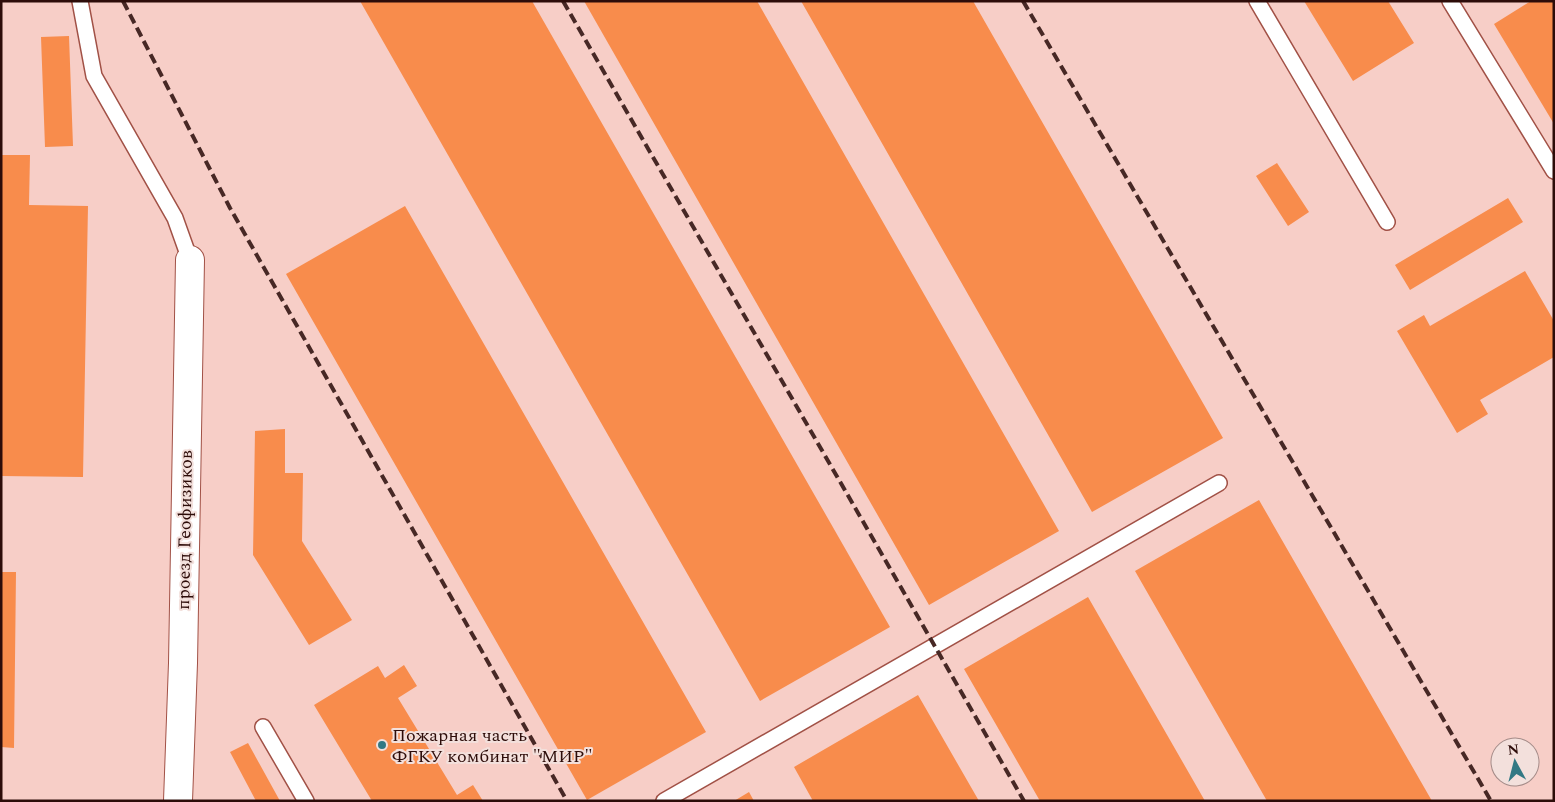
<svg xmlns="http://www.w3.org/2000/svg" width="1555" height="802" viewBox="0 0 1555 802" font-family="Spectral,serif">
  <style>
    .built { fill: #f7cec7; fill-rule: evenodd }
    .building { fill: #f88c4c }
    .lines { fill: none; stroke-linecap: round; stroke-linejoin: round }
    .service-casing { stroke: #a15146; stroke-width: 18 }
    .minor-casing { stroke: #a15146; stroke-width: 30 }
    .service { stroke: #fff; stroke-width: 15 }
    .minor { stroke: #fff; stroke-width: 28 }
    .rail { stroke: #472825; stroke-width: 4; stroke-dasharray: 10 5; stroke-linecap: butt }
    .poi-dot { fill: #327984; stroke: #f3e0dc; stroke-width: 2 }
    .labels { text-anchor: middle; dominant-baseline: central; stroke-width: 4; stroke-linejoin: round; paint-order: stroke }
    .street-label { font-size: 18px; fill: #2d0c09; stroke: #f3e0dc }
    .poi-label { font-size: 18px; fill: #2d0c09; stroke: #f3e0dc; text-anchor: start }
  </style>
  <rect width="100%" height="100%" fill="#f3e0dc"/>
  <!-- built -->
  <path class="built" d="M1,1H1554V801H1ZM1500,747H1530V777H1500Z"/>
  <!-- building -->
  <path class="building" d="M360,1H532L890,627L760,701Z
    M584,1H757L1059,531L929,605Z
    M801,1H973L1223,438L1092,512Z
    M1304,1H1388L1414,43L1353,81Z
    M1531,1H1554V124L1494,24Z
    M69,36L73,146L45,147L41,37Z
    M1,155H30L29,205L88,206L83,477L1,476Z
    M1277,163L1309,212L1288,226L1256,176Z
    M1508,198L1523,222L1410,290L1395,265Z
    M405,206L706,732L587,800L286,274Z
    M1525,271L1554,321V357L1480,400L1488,414L1457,433L1397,331L1424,315L1430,326Z
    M285,429V473H303L302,541L352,620L309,645L253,555L255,431Z
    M1259,500L1432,801H1267L1135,571Z
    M1,572H16L14,748L1,747Z
    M1088,597L1205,801H1040L964,669Z
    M404,665L417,686L398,698L457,795L473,785L483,801H372L314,705L378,666L385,678Z
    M918,695L979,801H813L794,767Z
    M248,743L280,801H256L230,752Z
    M749,792L754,801H734Z"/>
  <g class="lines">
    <!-- service casing -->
    <g class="service-casing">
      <path id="service" d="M80,1L94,76L175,218L190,260
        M1257,1L1387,222
        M1450,1L1554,171
        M263,727L306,801
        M664,801L1219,483"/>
    </g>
    <!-- minor casing -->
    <g class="minor-casing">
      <path id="minor" d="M178,801L183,663L190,260"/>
    </g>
    <!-- service -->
    <use href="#service" class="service"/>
    <!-- minor -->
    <use href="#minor" class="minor"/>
    <!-- rail -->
    <path class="rail" d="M123,1L230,208L567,801
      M563,1L1024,801
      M1023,1L1491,801"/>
  </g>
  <!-- markers -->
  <circle class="poi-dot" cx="382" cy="745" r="5"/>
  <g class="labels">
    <!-- street labels -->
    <g class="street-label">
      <text transform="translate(185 530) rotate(-89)">проезд Геофизиков</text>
    </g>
    <!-- poi labels -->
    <g class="poi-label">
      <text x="392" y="735">Пожарная часть<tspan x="392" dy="21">ФГКУ комбинат "МИР"</tspan></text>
    </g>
  </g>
  <!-- border -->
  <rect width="1555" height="802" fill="none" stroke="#2d0c09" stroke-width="5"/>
  <!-- north arrow -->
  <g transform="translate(1515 762) rotate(353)"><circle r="24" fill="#f3e0dc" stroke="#a48b88"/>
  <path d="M0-4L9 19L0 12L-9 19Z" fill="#327984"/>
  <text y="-8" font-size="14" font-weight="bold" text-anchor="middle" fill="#2d0c09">N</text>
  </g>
</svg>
